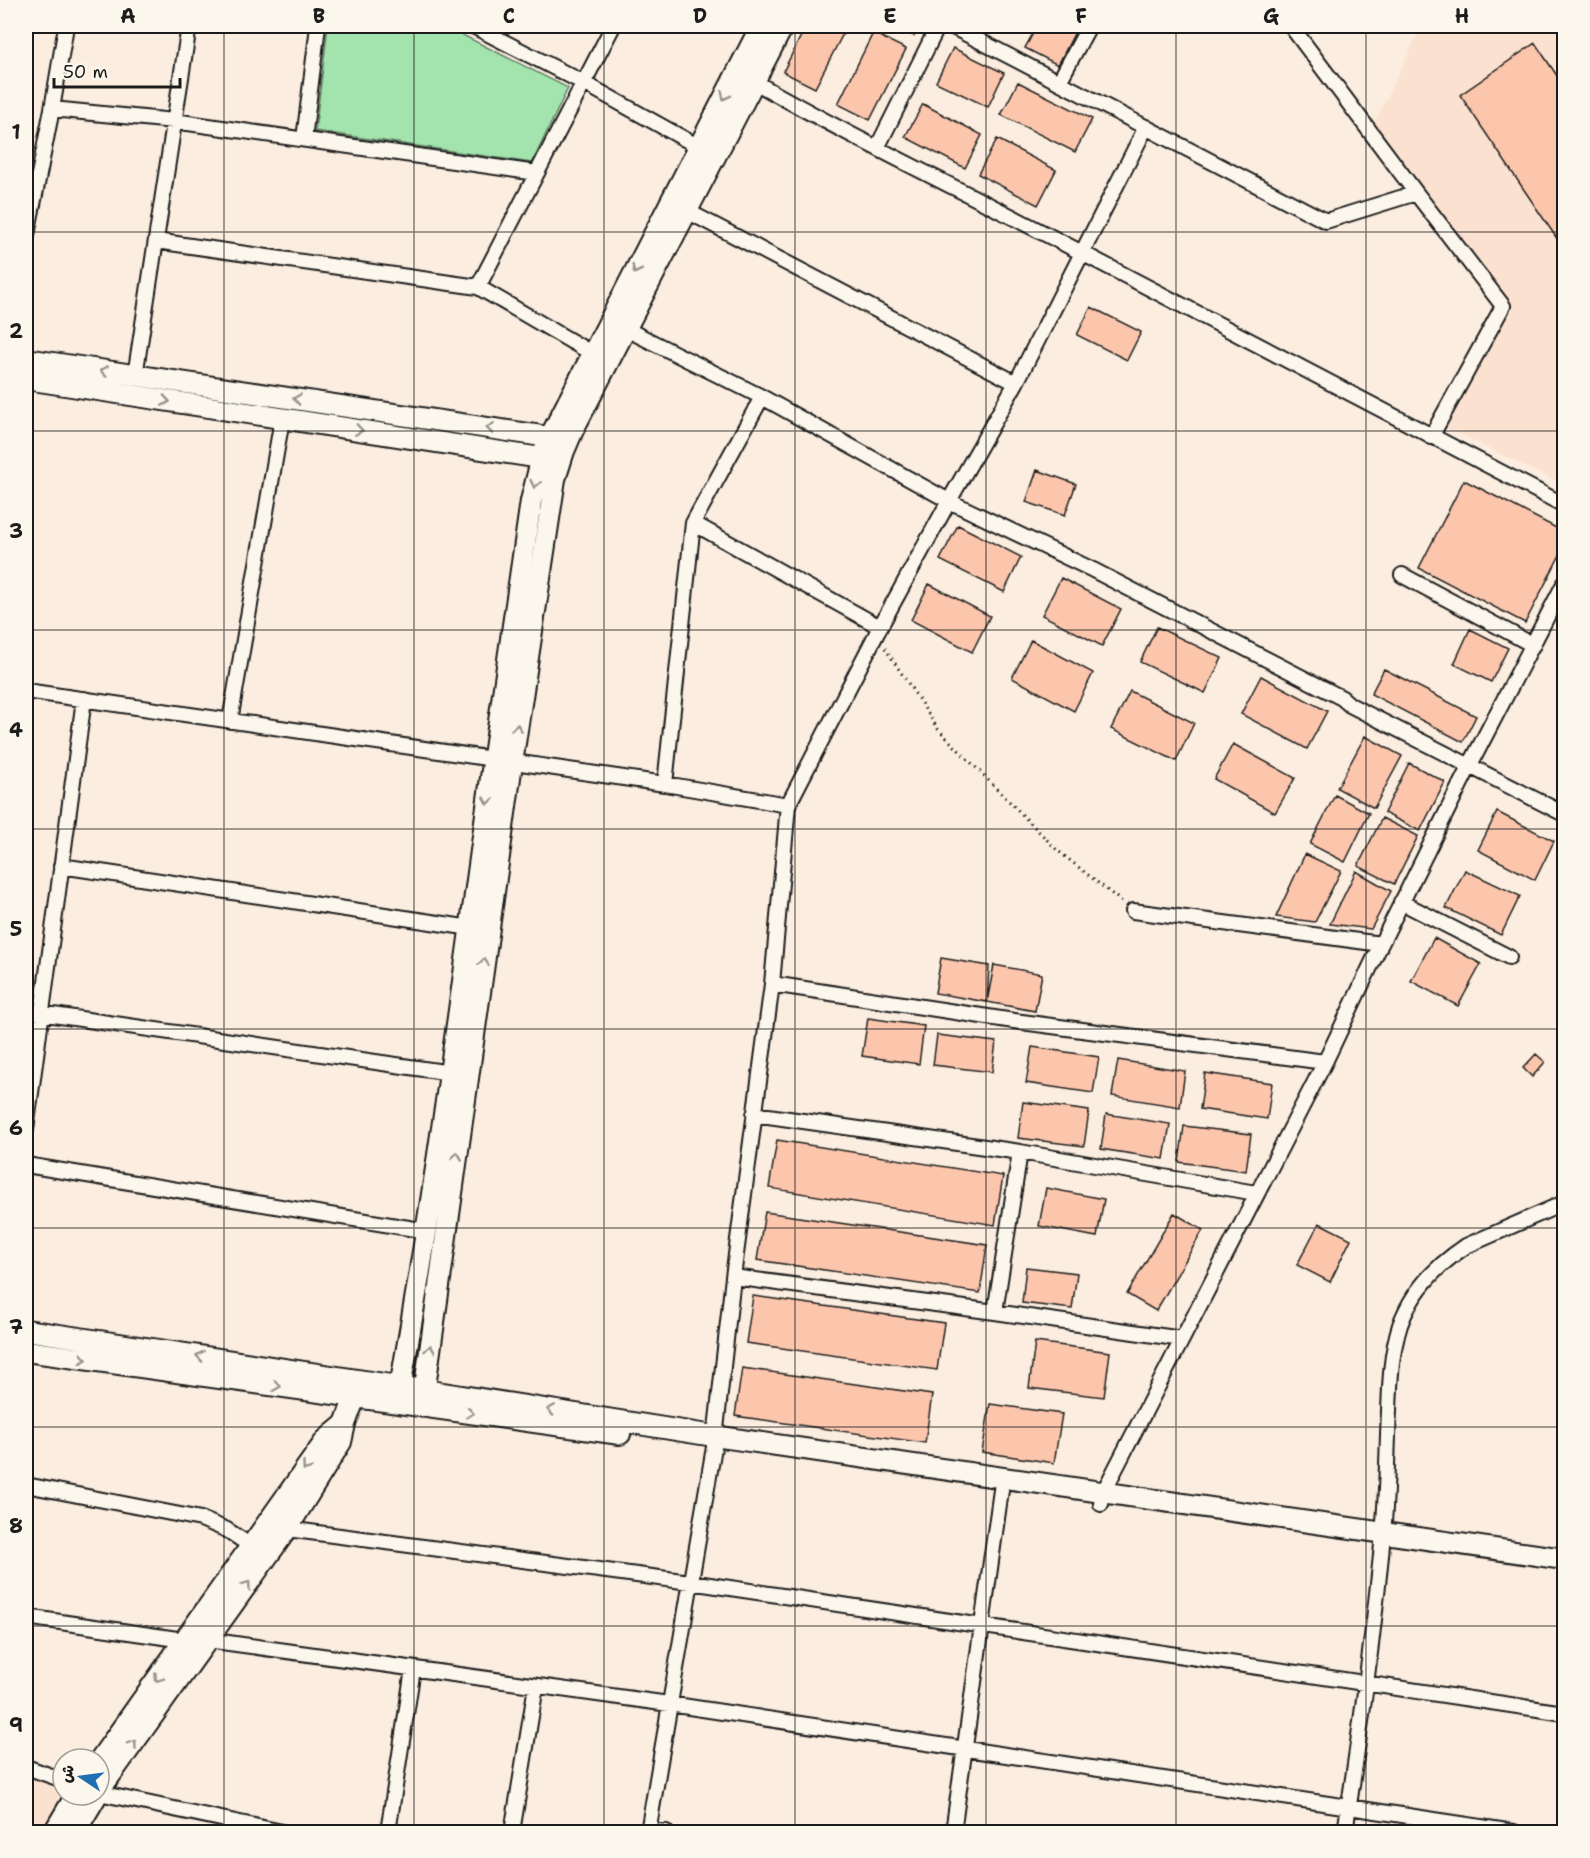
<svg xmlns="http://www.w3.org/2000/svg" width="1590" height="1858" viewBox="0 0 1590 1858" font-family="'Shantell Sans','Playpen Sans Arabic',sans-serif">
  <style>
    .built { fill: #fbe1d0 }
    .green { fill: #a3e4ae; stroke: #608065; stroke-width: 1.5 }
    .building { fill: #fcc6ad; stroke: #1c1c1c; stroke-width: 1.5 }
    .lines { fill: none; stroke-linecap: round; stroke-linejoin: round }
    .street-casing { stroke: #1c1c1c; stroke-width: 18 }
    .secondary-casing { stroke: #1c1c1c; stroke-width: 24 }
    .path { stroke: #1c1c1c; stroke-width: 3; stroke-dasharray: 1.5 4.5; stroke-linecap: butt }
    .street { stroke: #fbf7ec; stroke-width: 14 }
    .secondary { stroke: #fbf7ec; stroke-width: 20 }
    .oneway { stroke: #97948e }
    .grid { fill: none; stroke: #1c1c1c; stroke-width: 1.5; stroke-opacity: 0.55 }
    .neatline { fill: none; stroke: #1c1c1c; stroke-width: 2 }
    .grid-label { font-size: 20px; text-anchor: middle; font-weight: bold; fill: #1c1c1c }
  </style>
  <rect width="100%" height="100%" fill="#fbeddf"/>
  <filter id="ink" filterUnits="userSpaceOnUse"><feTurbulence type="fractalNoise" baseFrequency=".0167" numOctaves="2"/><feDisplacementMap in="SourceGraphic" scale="12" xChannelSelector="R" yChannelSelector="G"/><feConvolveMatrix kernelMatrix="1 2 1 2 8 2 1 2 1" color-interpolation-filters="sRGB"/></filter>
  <g filter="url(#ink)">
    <!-- built -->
    <path class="built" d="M1422,26H1564V485L1447,428L1503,306L1370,132Z
      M26,1775L63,1783V1795H76L53,1832H26Z"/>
    <!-- green -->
    <path class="green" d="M328,26H445L568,88L532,163L315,131Z"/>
    <!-- building -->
    <path class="building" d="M806,26H847L815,88L783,72Z
      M894,26H919L914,36Z
      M985,26H1003L999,33Z
      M1037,26H1078L1058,65L1025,48Z
      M873,33L906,49L870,120L838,104Z
      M1535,43L1564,86V249L1460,95Z
      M953,48L1004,73L988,107L936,82Z
      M1018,82L1092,119L1075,152L1001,115Z
      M923,104L982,135L965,168L905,137Z
      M997,139L1056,170L1038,205L978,174Z
      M1091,307L1141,332L1127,360L1077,335Z
      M1037,470L1076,484L1065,515L1026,502Z
      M1464,480L1564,532V547L1525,623L1419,568Z
      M958,525L1021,557L1004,592L940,560Z
      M1061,578L1121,609L1102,646L1042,615Z
      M929,584L990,616L972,652L911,620Z
      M1157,627L1222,658L1205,693L1140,662Z
      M1470,629L1508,648L1491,682L1454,664Z
      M1031,640L1093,673L1074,711L1012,678Z
      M1384,669L1476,716L1463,742L1371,694Z
      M1261,676L1327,711L1307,749L1241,714Z
      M1130,691L1194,723L1176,761L1111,729Z
      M1365,736L1402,756L1374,808L1337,788Z
      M1233,744L1295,778L1275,813L1214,779Z
      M1409,763L1445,782L1420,831L1384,813Z
      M1335,795L1369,813L1345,862L1310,844Z
      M1497,812L1554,841L1535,880L1478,850Z
      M1382,818L1418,836L1394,884L1358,866Z
      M1305,854L1341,871L1315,922L1276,917Z
      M1465,870L1520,896L1501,935L1446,908Z
      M1356,871L1391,891L1371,929L1330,924Z
      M1434,938L1481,964L1458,1006L1411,981Z
      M941,958L989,966L987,1002L935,993Z
      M994,965L1042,974L1035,1011L987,1002Z
      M868,1018L924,1026L919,1064L862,1056Z
      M937,1035L996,1042L992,1072L933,1065Z
      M1032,1047L1099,1057L1093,1093L1026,1083Z
      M1536,1054L1545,1062L1532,1077L1523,1068Z
      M1118,1060L1185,1071L1180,1107L1112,1096Z
      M1205,1073L1272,1083L1267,1119L1200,1109Z
      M1023,1102L1089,1111L1084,1146L1018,1138Z
      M1106,1114L1170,1124L1164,1159L1101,1149Z
      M1184,1126L1251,1134L1246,1171L1179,1162Z
      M777,1140L1003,1176L995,1225L769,1188Z
      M1046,1188L1104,1199L1097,1237L1039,1226Z
      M765,1212L987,1245L980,1293L757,1260Z
      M1174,1213L1203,1230L1156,1311L1127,1294Z
      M1319,1223L1351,1239L1330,1282L1297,1265Z
      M1026,1267L1077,1273L1072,1309L1022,1303Z
      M753,1296L944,1323L937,1370L746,1343Z
      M1035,1342L1110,1352L1104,1397L1029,1388Z
      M742,1368L932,1395L925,1443L735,1416Z
      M990,1404L1062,1414L1054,1463L982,1452Z"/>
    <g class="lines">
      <!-- street casing -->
      <g class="street-casing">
        <path id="street" d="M473,26L584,83L699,147
          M951,26L1326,221L1416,193
          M1291,26L1416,193L1503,306L1431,437
          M748,78C857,141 972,195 1084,254C1245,337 1404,423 1564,505
          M1059,82L1089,26
          M52,109L174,121L537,173
          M304,139L318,26
          M877,148L938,26
          M687,211L1016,383
          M26,240L52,109L66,26
          M156,241L478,287L593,354
          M478,287L613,26
          M626,329L762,397L949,501L1093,570L1342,698L1350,705L1564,814
          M135,376L189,26
          M693,523L880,627
          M1402,575L1533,645
          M26,691L665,784L788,805
          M230,721L282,419
          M665,784L693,523L762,397
          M61,866L471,928
          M1401,902L1509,957
          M1133,911L1381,944
          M772,984L1014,1021L1325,1062
          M26,1011L451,1073
          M754,1114L1020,1152L1256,1193
          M26,1130L84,699
          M26,1165L427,1231
          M733,1277L995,1312L1182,1339
          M995,1312L1020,1152
          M26,1485L201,1519L227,1530L251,1546
          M1101,1504L1104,1491L1325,1062L1381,944L1470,765L1564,584
          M287,1529L690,1582L1564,1713
          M26,1617L184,1640
          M207,1640L669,1704L1514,1832
          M26,1767L63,1780
          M99,1793L282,1832
          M648,1830L666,1832
          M388,1832L413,1669
          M512,1832L536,1686
          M648,1832L714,1447L733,1277L772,984L788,805L880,627L949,501L1016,383L1146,127
          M953,1832L1001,1490
          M1345,1832C1360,1733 1374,1634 1383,1534C1387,1493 1387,1452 1389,1411C1390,1382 1391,1353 1400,1325C1412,1291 1436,1266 1466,1246L1564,1203"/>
      </g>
      <!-- secondary casing -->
      <g class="secondary-casing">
        <path id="secondary" d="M26,359L562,439
          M26,379L554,460
          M26,1330L424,1390L714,1436L1564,1559
          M26,1351L620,1434
          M398,1399C436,1188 464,975 493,763C505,675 519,588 531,501L542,457L550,437L761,26
          M423,1401L512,763L555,479L564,451L573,430L783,26
          M99,1761L326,1440L345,1424
          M99,1791L287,1529L341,1442L345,1424L355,1397L358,1385
          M54,1832L76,1795
          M75,1832L97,1795"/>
      </g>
      <!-- path -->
      <path class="path" d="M885,648L938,729L1057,850L1122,902"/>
      <!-- street -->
      <use href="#street" class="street"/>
      <!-- secondary -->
      <use href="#secondary" class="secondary"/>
    </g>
    <!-- one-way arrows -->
    <defs><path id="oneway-chevron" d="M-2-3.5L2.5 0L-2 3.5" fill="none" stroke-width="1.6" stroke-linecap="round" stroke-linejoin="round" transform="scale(1.5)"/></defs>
    <g class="oneway">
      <use href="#oneway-chevron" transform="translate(725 96) rotate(117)"/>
      <use href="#oneway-chevron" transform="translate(636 270) rotate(117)"/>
      <use href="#oneway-chevron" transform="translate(104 371) rotate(-172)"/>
      <use href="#oneway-chevron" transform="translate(297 399) rotate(-172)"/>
      <use href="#oneway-chevron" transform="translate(166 401) rotate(9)"/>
      <use href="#oneway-chevron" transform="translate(490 428) rotate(-172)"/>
      <use href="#oneway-chevron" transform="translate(359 430) rotate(8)"/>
      <use href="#oneway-chevron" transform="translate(535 484) rotate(103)"/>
      <use href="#oneway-chevron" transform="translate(517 728) rotate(-81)"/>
      <use href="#oneway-chevron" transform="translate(488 801) rotate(98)"/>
      <use href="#oneway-chevron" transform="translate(484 962) rotate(-82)"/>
      <use href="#oneway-chevron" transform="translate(457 1156) rotate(-82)"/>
      <use href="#oneway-chevron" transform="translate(430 1349) rotate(-82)"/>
      <use href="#oneway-chevron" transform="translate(200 1356) rotate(-171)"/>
      <use href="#oneway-chevron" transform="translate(83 1359) rotate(8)"/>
      <use href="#oneway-chevron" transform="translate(277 1386) rotate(8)"/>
      <use href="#oneway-chevron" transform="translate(551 1410) rotate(-171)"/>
      <use href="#oneway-chevron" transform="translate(470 1413) rotate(8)"/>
      <use href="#oneway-chevron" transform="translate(306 1467) rotate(125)"/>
      <use href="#oneway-chevron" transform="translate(247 1585) rotate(-54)"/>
      <use href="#oneway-chevron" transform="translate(158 1678) rotate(125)"/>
      <use href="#oneway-chevron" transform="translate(133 1744) rotate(-54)"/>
    </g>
  </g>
  <!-- grid -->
  <path class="grid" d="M224,26V1832M414,26V1832M604,26V1832M795,26V1832M986,26V1832M1176,26V1832M1366,26V1832M26,232H1564M26,431H1564M26,630H1564M26,829H1564M26,1029H1564M26,1228H1564M26,1427H1564M26,1626H1564"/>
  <!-- margin -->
  <rect width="1590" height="1858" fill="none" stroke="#fbf7ec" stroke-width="66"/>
  <!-- north arrow -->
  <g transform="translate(81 1777) rotate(283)"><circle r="28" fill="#fbf7ec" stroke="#a29f99" stroke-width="1.5"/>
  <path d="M0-4.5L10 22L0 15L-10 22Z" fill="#1f6fb2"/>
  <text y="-9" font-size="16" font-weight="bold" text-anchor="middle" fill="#1c1c1c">ش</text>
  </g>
  <!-- scale -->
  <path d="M54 78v9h126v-9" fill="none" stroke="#1c1c1c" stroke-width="3"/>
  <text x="63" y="78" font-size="18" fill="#1c1c1c" stroke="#fbf7ec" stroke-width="4.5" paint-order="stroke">50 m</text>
  <rect x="33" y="33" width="1524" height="1792" class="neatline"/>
  <g class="grid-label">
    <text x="128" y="23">A</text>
    <text x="319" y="23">B</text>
    <text x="509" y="23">C</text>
    <text x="700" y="23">D</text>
    <text x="890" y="23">E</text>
    <text x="1081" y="23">F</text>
    <text x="1271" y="23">G</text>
    <text x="1462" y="23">H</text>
    <text x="16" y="139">1</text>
    <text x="16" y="338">2</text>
    <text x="16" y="538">3</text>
    <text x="16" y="737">4</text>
    <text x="16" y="936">5</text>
    <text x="16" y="1135">6</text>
    <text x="16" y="1334">7</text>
    <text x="16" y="1533">8</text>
    <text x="16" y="1732">9</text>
  </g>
</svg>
